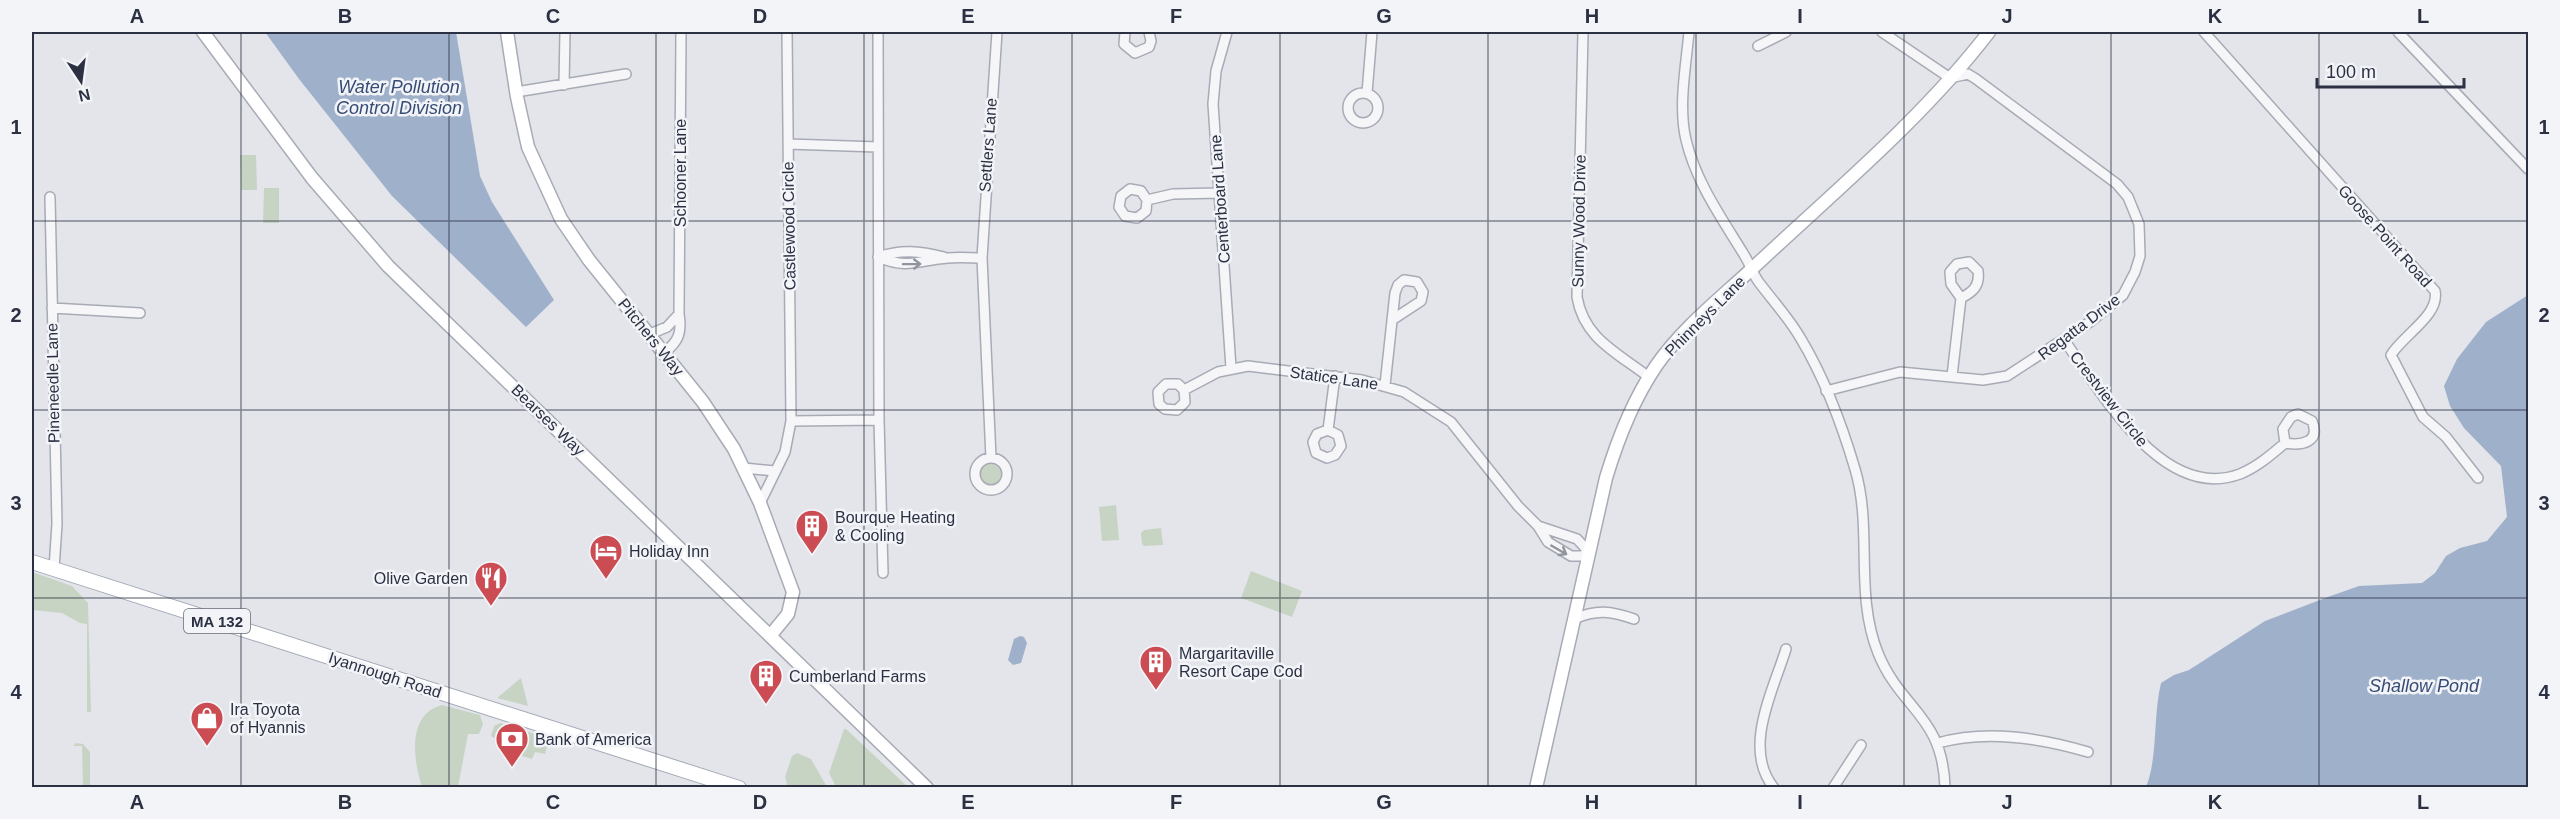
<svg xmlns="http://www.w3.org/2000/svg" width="2560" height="819" viewBox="0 0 2560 819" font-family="Helvetica,sans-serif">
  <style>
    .green { fill: #c7d4c4 }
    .water { fill: #9fb0ca }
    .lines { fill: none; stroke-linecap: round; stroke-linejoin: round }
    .minor-casing { stroke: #a8abb5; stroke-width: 12 }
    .secondary-casing { stroke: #a8abb5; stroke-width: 15 }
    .primary-casing { stroke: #a2a8b6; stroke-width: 16 }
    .minor { stroke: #f6f6f9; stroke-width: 9 }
    .secondary { stroke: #fff; stroke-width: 12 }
    .primary { stroke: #fff; stroke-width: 14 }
    .oneway { stroke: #90949e }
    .grid { fill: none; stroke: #2b3143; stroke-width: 1.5; stroke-opacity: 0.55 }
    .labels { text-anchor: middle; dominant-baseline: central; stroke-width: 5; stroke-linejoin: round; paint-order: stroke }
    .shield { fill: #f3f4f8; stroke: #676c79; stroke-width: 1.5 }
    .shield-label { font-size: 15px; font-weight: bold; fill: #2b3143 }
    .street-label { font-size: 16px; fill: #2b3143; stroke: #f3f4f8 }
    .poi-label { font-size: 16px; fill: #2b3143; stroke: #f3f4f8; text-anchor: start }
    .water-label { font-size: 18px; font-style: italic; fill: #364c76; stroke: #f3f4f8 }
    .neatline { fill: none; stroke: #2b3143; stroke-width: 2 }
    .grid-label { font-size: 20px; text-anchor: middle; font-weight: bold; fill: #2b3143 }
  </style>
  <rect width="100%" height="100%" fill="#e3e5eb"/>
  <!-- green -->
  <path class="green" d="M240,155H256L257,190H241Z
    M264,188H279V223H263Z
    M979 475a11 11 0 1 1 22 0a11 11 0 1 1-22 0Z
    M1116,505L1119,540L1102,541L1099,507Z
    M1161,528L1163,545L1144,546L1142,544L1141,533L1144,530Z
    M1251,571L1302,591L1292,617L1241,598Z
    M32,572L72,586L88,603L91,712H87V624L80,623L62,613L32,610Z
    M521,678L528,706L497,698Z
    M442,705L480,715L483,724L479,734H468L458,787H422C413,759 407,714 442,705Z
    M500,723L545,737L548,743L545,754L535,752L532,759L499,749L502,742L491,736L494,726Z
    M844,729H846L908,787H836L829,773Z
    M76,743L83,744L90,752V787H83L82,746H73Z
    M797,753L811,759L827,787H788L785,777L792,756Z"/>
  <!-- water -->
  <path class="water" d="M265,32H456L480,176L492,202L554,300L526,327L392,196L299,79Z
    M2528,295V787H2146C2158,758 2153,715 2161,683L2174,675L2189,670L2265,621L2325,598L2359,586L2422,583L2435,573L2446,556L2460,548L2487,541L2507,517L2501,466L2464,428L2450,406L2444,386L2457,359L2486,322Z
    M1020,636L1024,637L1027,643L1021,663L1013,665L1008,660L1014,639Z"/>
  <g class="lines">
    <!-- minor casing -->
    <g class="minor-casing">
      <path id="minor" d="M878,32L879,420L883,573
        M1125,32L1124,44L1135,53L1149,47L1151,41L1149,32
        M1227,32L1216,71L1213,104L1231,368
        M1583,32L1577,297C1584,339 1618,353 1650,378
        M1689,32C1686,66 1678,106 1686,140C1696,182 1721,217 1743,253C1749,262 1752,272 1758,281C1772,300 1789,318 1801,339C1825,379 1842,425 1855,469C1873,529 1854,593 1878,653C1901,710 1943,715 1945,788
        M2204,32L2435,291C2440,315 2403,335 2391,355L2423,417L2446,437L2478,478
        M2398,32L2528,169
        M1758,46L1786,32
        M564,85L565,32
        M516,92L626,74
        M1367,93L1372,32
        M1348 108a15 15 0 1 1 30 0a15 15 0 1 1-30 0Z
        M788,144L878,147
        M50,197L57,524L54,569
        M1147,200L1146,211L1137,218L1125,216L1119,207L1121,196L1130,189L1141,191L1147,200L1173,194L1219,193
        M878,257C909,270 918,260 948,258C959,257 971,258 982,258
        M878,257C901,249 920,251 944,257
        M52,308L140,313
        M679,314L681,32
        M650,334L667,327L679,314C682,332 679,341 665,352
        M2064,340C2101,391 2162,503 2240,474C2257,467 2271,455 2285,443C2302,446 2321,442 2312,421L2298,414L2291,417L2283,429L2285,443
        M1952,376L1961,298C1973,292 1980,286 1978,271L1969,262L1957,264L1950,272L1951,284L1961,298
        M1385,385L1395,293L1398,285L1404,280L1417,282L1423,292L1421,301L1392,320
        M1184,390L1185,402L1177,410L1165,409L1159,404L1158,392L1166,384H1178L1184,390L1218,372L1248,366L1362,380L1404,392L1451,422L1518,506L1538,526L1548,542L1571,556H1582L1589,552L1577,539L1538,526
        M1826,391L1900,372L1983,380L2007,376L2090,322L2123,295L2135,272L2140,256L2139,224L2128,197L2117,184L1976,79L1968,74L1950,78L1882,32
        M791,421L879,420
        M1328,430L1338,435L1341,446L1335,455L1327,458L1316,453L1313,442L1317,434L1328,430L1335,376
        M975 474a16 16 0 1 1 32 0a16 16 0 1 1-32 0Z
        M991,458L982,258L997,32
        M744,468L775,471
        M760,503L785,452L791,421L787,32
        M1574,619C1597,609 1611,611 1634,619
        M1938,743C1987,729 2040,738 2088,752
        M1774,788C1742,749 1773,691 1786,649
        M1833,788L1861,745"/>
    </g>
    <!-- secondary casing -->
    <g class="secondary-casing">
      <path id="secondary" d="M203,32L312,178L388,266L927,788
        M507,32L517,97L528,147L561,219L589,260L703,402L734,449L760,503L793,592L788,614L770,636
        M1536,788L1606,478C1618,438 1633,400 1656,366C1683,327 1721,298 1755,266C1835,191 1922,119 1989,32"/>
    </g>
    <!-- primary casing -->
    <g class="primary-casing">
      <path id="primary" d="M32,562L739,788"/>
    </g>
    <!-- minor -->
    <use href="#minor" class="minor"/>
    <!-- secondary -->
    <use href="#secondary" class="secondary"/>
    <!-- primary -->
    <use href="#primary" class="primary"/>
  </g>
  <!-- one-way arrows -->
  <defs><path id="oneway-shaft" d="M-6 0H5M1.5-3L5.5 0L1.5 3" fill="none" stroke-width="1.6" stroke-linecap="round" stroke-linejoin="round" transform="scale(1.5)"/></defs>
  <g class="oneway">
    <use href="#oneway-shaft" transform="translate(912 264) rotate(-1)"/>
    <use href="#oneway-shaft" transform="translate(1559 550) rotate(30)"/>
  </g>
  <!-- grid -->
  <path class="grid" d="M241,32V788M449,32V788M656,32V788M864,32V788M1072,32V788M1280,32V788M1488,32V788M1696,32V788M1904,32V788M2111,32V788M2319,32V788M32,221H2528M32,410H2528M32,598H2528"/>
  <!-- icons -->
  <defs>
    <g id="building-pin" transform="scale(1.725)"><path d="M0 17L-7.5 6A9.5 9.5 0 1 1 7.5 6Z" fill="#cc4c53" stroke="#f3f4f8"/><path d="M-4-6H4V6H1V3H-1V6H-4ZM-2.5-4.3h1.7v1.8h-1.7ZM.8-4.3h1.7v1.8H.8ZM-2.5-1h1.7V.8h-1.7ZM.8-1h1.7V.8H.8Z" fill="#fff"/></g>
    <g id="hotel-pin" transform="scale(1.725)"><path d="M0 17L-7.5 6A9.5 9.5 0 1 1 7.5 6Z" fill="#cc4c53" stroke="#f3f4f8"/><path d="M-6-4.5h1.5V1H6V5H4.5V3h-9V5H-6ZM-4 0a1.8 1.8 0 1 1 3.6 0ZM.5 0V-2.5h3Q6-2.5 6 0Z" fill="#fff"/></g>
    <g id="restaurant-pin" transform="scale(1.725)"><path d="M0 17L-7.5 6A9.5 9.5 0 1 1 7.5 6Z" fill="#cc4c53" stroke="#f3f4f8"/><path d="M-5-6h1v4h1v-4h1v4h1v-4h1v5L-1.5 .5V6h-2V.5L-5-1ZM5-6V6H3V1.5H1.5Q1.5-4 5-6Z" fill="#fff"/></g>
    <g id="shop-pin" transform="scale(1.725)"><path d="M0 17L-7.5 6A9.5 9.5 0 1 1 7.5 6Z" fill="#cc4c53" stroke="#f3f4f8"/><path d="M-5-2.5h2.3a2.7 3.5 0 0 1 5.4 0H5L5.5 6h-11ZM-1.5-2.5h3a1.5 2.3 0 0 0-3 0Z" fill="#fff"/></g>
    <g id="bank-pin" transform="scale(1.725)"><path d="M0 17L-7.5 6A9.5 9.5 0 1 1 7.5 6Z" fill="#cc4c53" stroke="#f3f4f8"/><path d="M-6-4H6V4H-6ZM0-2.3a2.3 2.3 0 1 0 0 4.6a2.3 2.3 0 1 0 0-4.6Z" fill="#fff"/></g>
  </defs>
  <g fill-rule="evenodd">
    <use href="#building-pin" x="812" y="526"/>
    <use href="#hotel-pin" x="606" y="551"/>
    <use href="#restaurant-pin" x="491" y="578"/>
    <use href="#building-pin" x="1156" y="662"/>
    <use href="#building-pin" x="766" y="676"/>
    <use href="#shop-pin" x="207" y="718"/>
    <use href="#bank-pin" x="512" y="739"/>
  </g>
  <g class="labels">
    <!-- shield labels -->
    <rect class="shield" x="184" y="609" width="66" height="24" rx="4.5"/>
    <g class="shield-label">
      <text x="217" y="621">MA 132</text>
    </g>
    <!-- street labels -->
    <g class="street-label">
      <text transform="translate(988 145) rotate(-86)">Settlers Lane</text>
      <text transform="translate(680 173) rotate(-90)">Schooner Lane</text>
      <text transform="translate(1220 199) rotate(-94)">Centerboard Lane</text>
      <text transform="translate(1579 221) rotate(-89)">Sunny Wood Drive</text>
      <text transform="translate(789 226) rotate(-91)">Castlewood Circle</text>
      <text transform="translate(2385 236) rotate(48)">Goose Point Road</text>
      <text transform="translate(1705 316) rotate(-45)">Phinneys Lane</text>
      <text transform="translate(2079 327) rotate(-37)">Regatta Drive</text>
      <text transform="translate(651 337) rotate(51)">Pitchers Way</text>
      <text transform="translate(1334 378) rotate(8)">Statice Lane</text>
      <text transform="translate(53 383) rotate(-91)">Pineneedle Lane</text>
      <text transform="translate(2109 399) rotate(52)">Crestview Circle</text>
      <text transform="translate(548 420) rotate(44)">Bearses Way</text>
      <text transform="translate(385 675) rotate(18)">Iyannough Road</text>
    </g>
    <!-- poi labels -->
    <g class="poi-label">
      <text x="835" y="517">Bourque Heating<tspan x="835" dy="18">&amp; Cooling</tspan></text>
      <text x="629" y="551">Holiday Inn</text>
      <text x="468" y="578" text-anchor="end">Olive Garden</text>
      <text x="1179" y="653">Margaritaville<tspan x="1179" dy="18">Resort Cape Cod</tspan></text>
      <text x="789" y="676">Cumberland Farms</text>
      <text x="230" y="709">Ira Toyota<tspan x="230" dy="18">of Hyannis</tspan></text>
      <text x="535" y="739">Bank of America</text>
    </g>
    <!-- water labels -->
    <g class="water-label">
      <text x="399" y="87">Water Pollution<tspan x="399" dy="21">Control Division</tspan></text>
      <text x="2424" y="686">Shallow Pond</text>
    </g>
  </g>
  <!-- border -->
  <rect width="2560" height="819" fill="none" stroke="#f3f4f8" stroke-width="66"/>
  <!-- north arrow -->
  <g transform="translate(81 81) rotate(167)" stroke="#f3f4f8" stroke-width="4.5" paint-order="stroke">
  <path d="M0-4.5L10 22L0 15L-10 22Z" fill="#2b3143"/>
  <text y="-9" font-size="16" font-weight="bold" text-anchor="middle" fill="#2b3143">N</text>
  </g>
  <!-- scale -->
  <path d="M2317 78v9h147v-9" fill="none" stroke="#2b3143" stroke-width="3"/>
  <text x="2326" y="78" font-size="18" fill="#2b3143" stroke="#f3f4f8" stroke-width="4.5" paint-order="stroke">100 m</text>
  <rect x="33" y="33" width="2494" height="753" class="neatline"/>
  <g class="grid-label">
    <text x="137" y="23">A</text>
    <text x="345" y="23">B</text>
    <text x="553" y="23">C</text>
    <text x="760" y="23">D</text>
    <text x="968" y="23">E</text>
    <text x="1176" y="23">F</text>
    <text x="1384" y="23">G</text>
    <text x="1592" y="23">H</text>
    <text x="1800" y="23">I</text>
    <text x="2007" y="23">J</text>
    <text x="2215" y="23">K</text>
    <text x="2423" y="23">L</text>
    <text x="16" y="134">1</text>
    <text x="2544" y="134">1</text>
    <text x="16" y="322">2</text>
    <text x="2544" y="322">2</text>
    <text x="16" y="510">3</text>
    <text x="2544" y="510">3</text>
    <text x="16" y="699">4</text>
    <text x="2544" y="699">4</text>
    <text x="137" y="809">A</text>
    <text x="345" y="809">B</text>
    <text x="553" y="809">C</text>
    <text x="760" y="809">D</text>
    <text x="968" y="809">E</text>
    <text x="1176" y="809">F</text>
    <text x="1384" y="809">G</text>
    <text x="1592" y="809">H</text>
    <text x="1800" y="809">I</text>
    <text x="2007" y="809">J</text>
    <text x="2215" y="809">K</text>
    <text x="2423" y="809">L</text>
  </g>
</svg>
